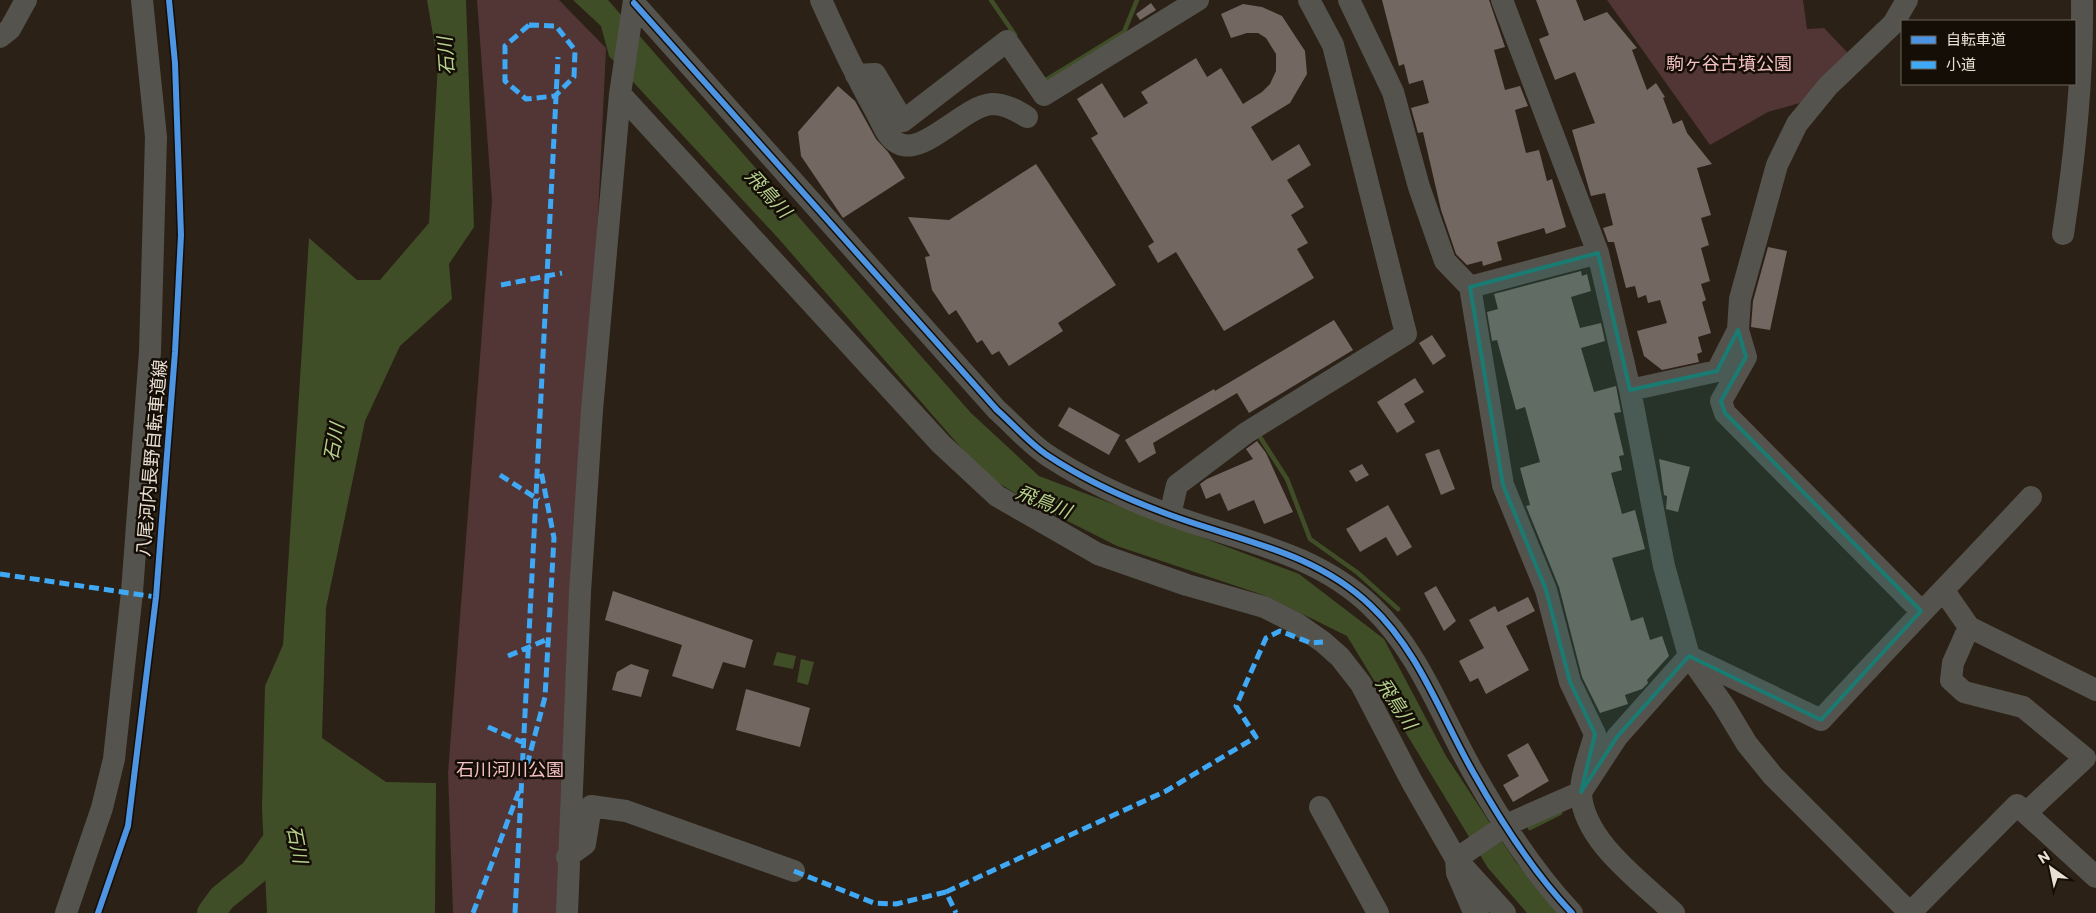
<svg xmlns="http://www.w3.org/2000/svg" width="2096" height="913" viewBox="0 0 2096 913" font-family="Commissioner,'Noto Sans JP',sans-serif">
  <style>
    .green { fill: #523535 }
    .water { fill: #404e27 }
    .lines { fill: none; stroke-linecap: round; stroke-linejoin: round }
    .stream { stroke: #404e27; stroke-width: 4.5 }
    .river { stroke: #404e27; stroke-width: 28 }
    .building { fill: #736861 }
    .minor { stroke: #55534d; stroke-width: 22 }
    .quiet { stroke: #3fa9f5; stroke-width: 5; stroke-dasharray: 10 5; stroke-linecap: butt }
    .cycleway-casing { stroke: #150e06; stroke-width: 9 }
    .cycleway { stroke: #4d94e3; stroke-width: 6 }
    .marked { fill: #1a7b73; fill-opacity: 0.2; stroke: #1a7b73; stroke-width: 4; stroke-linejoin: round }
    .labels { text-anchor: middle; dominant-baseline: central; stroke-width: 5; stroke-linejoin: round; paint-order: stroke }
    .park-label { font-size: 18px; fill: #f4c1c3; stroke: #150e06 }
    .street-label { font-size: 18px; fill: #eadfd3; stroke: #150e06 }
    .water-label { font-size: 19px; font-style: italic; fill: #b6d38e; stroke: #150e06 }
  </style>
  <rect width="100%" height="100%" fill="#2b2116"/>
  <!-- green -->
  <path class="green" d="M477,0H559L606,48L565,913H453L448,773L492,201Z
    M1607,0H1803L1807,29L1824,28L1848,53L1803,102L1768,112L1710,145Z"/>
  <!-- water -->
  <path class="water" d="M427,0H466L474,227L449,264L452,299L400,346L365,421L326,608L322,738L386,782L436,783L435,913H267L262,808L265,686L283,645L309,238L357,280H380L429,223L438,64Z
    M573,0H608L971,413L1039,476L1299,574L1384,639L1446,756L1515,861L1561,913H1527L1488,868L1347,636L1266,596L1117,546L1026,500L984,474L778,238L609,56L601,26Z
    M777,652L796,656L793,669L773,665Z
    M801,659L814,662L808,685L797,682Z"/>
  <g class="lines">
    <!-- stream -->
    <path class="stream" d="M991,0L1015,35
      M1046,80L1124,32L1137,0
      M1258,434L1287,479L1310,539L1358,573L1398,609
      M1530,828L1560,813"/>
    <!-- river -->
    <path class="river" d="M211,913L222,898L254,872L287,826"/>
  </g>
  <!-- building -->
  <path class="building" d="M1382,0H1489L1505,47L1494,50L1505,90L1520,86L1528,106L1515,110L1526,153L1539,150L1547,181L1552,179L1566,227L1546,234L1544,228L1497,242L1502,260L1483,266L1482,261L1467,265L1456,254L1441,210L1423,132L1418,133L1411,108L1429,103L1423,80L1409,84L1404,64L1399,66Z
    M1536,0H1576L1584,21L1607,12L1637,48L1632,50L1647,90L1656,83L1665,97L1663,98L1673,124L1682,120L1687,133L1712,164L1697,168L1711,215L1701,218L1709,245L1701,248L1710,281L1701,284L1706,300L1702,302L1711,333L1698,337L1702,352L1697,354L1699,362L1662,370L1644,356L1637,331L1667,323L1660,300L1648,303L1646,295L1638,298L1635,286L1626,288L1614,242H1608L1603,228L1613,225L1605,193L1591,196L1572,130L1595,123L1575,72L1555,80L1539,39L1549,35Z
    M1151,3L1156,10L1140,20L1136,14Z
    M1243,4L1262,7L1282,16L1305,51L1307,74L1290,103L1251,127L1272,161L1299,144L1311,165L1287,180L1304,207L1291,215L1308,243L1297,249L1314,278L1224,331L1176,252L1158,263L1148,246L1154,242L1091,138L1098,134L1077,99L1102,83L1124,118L1148,103L1141,92L1196,58L1207,77L1221,68L1243,104L1262,92L1270,84L1276,71V54L1266,38L1258,33H1247L1231,38L1221,14Z
    M838,86L855,101L876,139L888,152L905,178L843,218L801,156L798,132Z
    M1036,164L1116,285L1058,323L1063,331L1009,366L999,351L992,355L982,340L977,343L956,310L949,315L932,290L925,257L930,256L908,217L949,220Z
    M1768,247L1787,251L1770,330L1751,327L1753,301Z
    M1581,271L1582,276L1587,274L1591,291L1571,297L1580,328L1601,323L1605,341L1581,348L1594,392L1616,386L1621,412L1614,413L1624,455L1619,456L1622,470L1611,473L1622,514L1635,510L1645,549L1612,558L1631,621L1643,617L1650,640L1662,636L1669,656L1647,680L1648,683L1642,689L1625,695L1628,704L1600,713L1582,677L1559,587L1526,506L1530,505L1520,468L1540,462L1525,407L1516,410L1497,340L1492,341L1487,312L1498,309L1494,294Z
    M1334,320L1353,350L1249,413L1237,393L1153,443L1156,453L1139,463L1125,440L1214,389L1215,391Z
    M1432,335L1446,356L1433,365L1419,343Z
    M1415,378L1424,392L1404,404L1415,422L1397,433L1377,402Z
    M1069,407L1120,435L1109,455L1058,426Z
    M1257,441L1266,453L1293,512L1264,524L1254,500L1228,511L1220,493L1206,499L1200,484L1207,479L1253,459L1246,449Z
    M1439,449L1455,489L1441,495L1425,454Z
    M1659,459L1690,467L1678,512L1666,509L1667,496L1664,495Z
    M1362,464L1369,475L1356,482L1349,471Z
    M1388,505L1412,547L1397,556L1386,537L1360,552L1346,529Z
    M1436,586L1456,621L1444,631L1424,593Z
    M613,591L753,640L745,668L723,662L713,689L672,676L682,645L605,620Z
    M1528,597L1535,611L1506,626L1529,670L1486,694L1478,678L1470,682L1459,661L1484,648L1469,620L1495,606L1498,612Z
    M631,664L649,670L641,697L612,690L617,672Z
    M746,689L810,708L800,747L736,730Z
    M1528,743L1549,781L1513,802L1503,785L1519,776L1507,755Z"/>
  <g class="lines">
    <!-- minor -->
    <path class="minor" d="M821,0C838,38 855,74 875,110C881,120 886,136 896,142C921,160 964,105 992,104C1005,104 1016,110 1027,117
      M1349,0L1393,92L1419,187L1445,261L1470,287L1503,485L1546,590L1570,682L1595,734C1591,750 1580,778 1581,794C1584,842 1642,882 1674,913
      M1502,0L1598,253L1630,390L1664,566L1689,656L1724,706L1747,744L1773,776L1910,913
      M1907,0L1893,24L1828,86L1797,124L1777,165L1740,299L1738,330L1746,357L1721,401L1725,413L1921,611
      M634,3L997,410C1013,424 1029,443 1047,455C1083,479 1122,497 1162,512C1234,540 1313,550 1371,606C1419,651 1441,716 1473,772C1500,820 1534,873 1572,913
      M0,37L10,29L26,0
      M856,75L875,74L903,121L1007,41L1044,95L1198,0
      M620,94L941,444L997,496L1098,554L1187,585L1264,607L1296,623L1323,642L1340,657L1361,684L1412,782L1456,859L1505,913
      M2063,234C2075,156 2083,79 2082,0
      M1470,287L1598,253
      M1630,390L1717,371L1738,330
      M1170,515L1177,485L1246,433L1406,334L1333,45L1309,0
      M1944,591L1969,627L2096,690
      M1969,627L1953,663L1951,680L1964,692L2023,707L2085,758L2026,813
      M1692,658L1821,720C1890,645 1961,572 2031,497
      M1320,807L1378,913
      M567,857L585,844L591,806L626,811L794,871
      M66,913L102,808L114,759L132,592L150,352L156,137L142,0
      M567,913L580,592L592,410L620,94L634,0
      M1478,913L1473,910L1457,873L1456,859L1506,825L1581,792L1617,737L1689,656
      M1910,913L2017,805L2096,877"/>
    <!-- quiet -->
    <path class="quiet" d="M529,25L556,26L575,50L574,77L555,96L526,99L505,81V46Z
      M501,285L562,273
      M500,475L539,500
      M0,574L156,597
      M508,656L548,639
      M488,727L524,743
      M527,765L545,697L554,538L541,471
      M794,871L874,903L896,904L946,892L956,913
      M946,892L1166,791L1256,737L1236,706L1266,638L1280,631L1311,643L1323,642
      M473,913L519,791
      M515,913L558,57"/>
    <!-- cycleway casing -->
    <g class="cycleway-casing">
      <path id="cycleway" d="M634,3L997,410C1013,424 1029,443 1047,455C1083,479 1122,497 1162,512C1234,540 1313,550 1371,606C1419,651 1441,716 1473,772C1500,820 1534,873 1572,913
        M98,913L128,826L156,597L175,352L181,235L175,63L169,0"/>
    </g>
    <!-- cycleway -->
    <use href="#cycleway" class="cycleway"/>
  </g>
  <!-- marked area -->
  <path class="marked" d="M1598,253L1630,390L1717,371L1738,330L1746,357L1721,401L1725,413L1921,611L1821,720L1689,656L1617,737L1581,792L1595,734L1570,682L1546,590L1503,485L1470,287Z"/>
  <g class="labels">
    <!-- park labels -->
    <g class="park-label">
      <text x="1729" y="63">駒ヶ谷古墳公園</text>
      <text x="510" y="769">石川河川公園</text>
    </g>
    <!-- street labels -->
    <g class="street-label">
      <text transform="translate(151 458) rotate(-85)">八尾河内長野自転車道線</text>
    </g>
    <!-- water labels -->
    <g class="water-label">
      <text transform="translate(445 56) rotate(-94)">石川</text>
      <text transform="translate(769 193) rotate(48)">飛鳥川</text>
      <text transform="translate(333 442) rotate(-80)">石川</text>
      <text transform="translate(1044 501) rotate(22)">飛鳥川</text>
      <text transform="translate(1397 703) rotate(57)">飛鳥川</text>
      <text transform="translate(298 844) rotate(79)">石川</text>
    </g>
  </g>
  <!-- legend -->
  <rect x="1901" y="20" width="175" height="65" fill="#150e06" stroke="#6a6258"/>
  <rect x="1911" y="36" width="25" height="8" fill="#4d94e3" stroke="#6a6258"/>
  <text x="1946" y="45" font-size="15" fill="#eadfd3">自転車道</text>
  <rect x="1911" y="61" width="25" height="8" fill="#3fa9f5" stroke="#6a6258"/>
  <text x="1946" y="70" font-size="15" fill="#eadfd3">小道</text>
  <!-- north arrow -->
  <g transform="translate(2051 868) rotate(327)" stroke="#150e06" stroke-width="4" paint-order="stroke">
  <path d="M0-4L9 19L0 12L-9 19Z" fill="#eadfd3"/>
  <text y="-8" font-size="14" font-weight="bold" text-anchor="middle" fill="#eadfd3">N</text>
  </g>
</svg>
